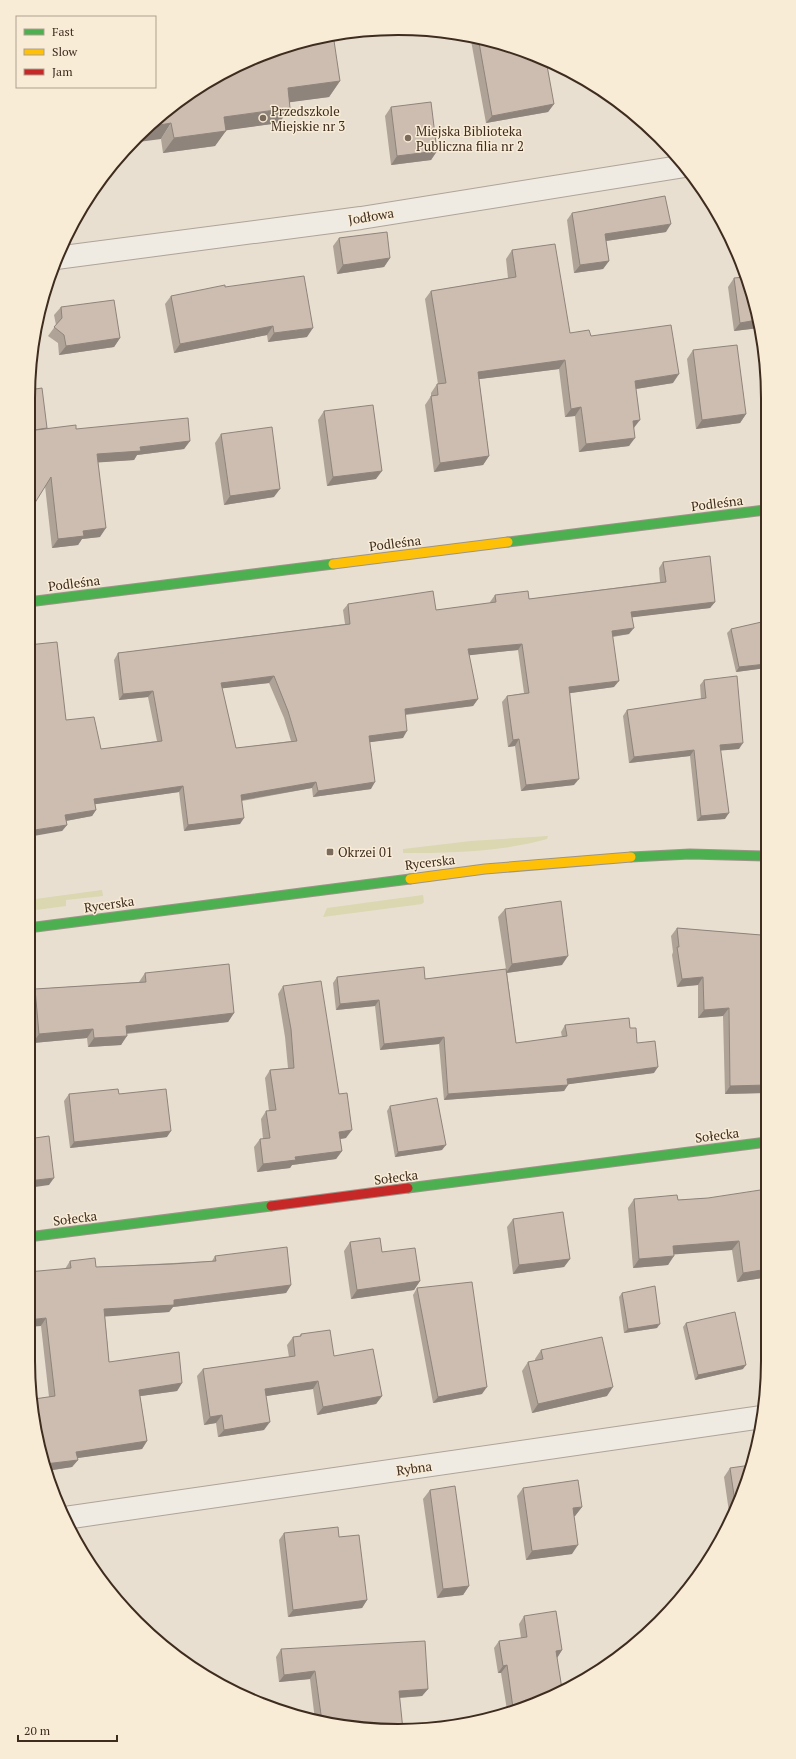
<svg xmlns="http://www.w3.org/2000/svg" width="796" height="1759" viewBox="0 0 796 1759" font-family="'PT Serif',serif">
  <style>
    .green { fill: #dad7b1 }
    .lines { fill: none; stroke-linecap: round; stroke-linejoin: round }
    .street-casing { stroke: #aea498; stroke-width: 24 }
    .fast-casing { stroke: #9d9488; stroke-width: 11 }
    .slow-casing { stroke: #9d9488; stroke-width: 11 }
    .jam-casing { stroke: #9d9488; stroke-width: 11 }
    .street { stroke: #efeae2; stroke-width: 22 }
    .fast { stroke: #4caf50; stroke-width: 9 }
    .slow { stroke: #ffc107; stroke-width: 9 }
    .jam { stroke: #c62828; stroke-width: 9 }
    .wall { fill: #afa397; fill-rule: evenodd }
    .shaded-wall { fill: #8f847b }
    .building { fill: #ccbdb0; stroke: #8f847b; fill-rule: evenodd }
    .poi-dot { fill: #7a6b5d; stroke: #f8ecd6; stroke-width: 1.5 }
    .labels { text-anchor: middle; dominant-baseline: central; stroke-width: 3; stroke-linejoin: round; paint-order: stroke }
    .poi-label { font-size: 13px; fill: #3e2c1f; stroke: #f8ecd6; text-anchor: start }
    .street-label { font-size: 13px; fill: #3e2c1f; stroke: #f8ecd6 }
    .rim { fill: none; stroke: #3e2c1f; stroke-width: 2 }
  </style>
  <rect width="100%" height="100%" fill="#e8dfd0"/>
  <!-- green -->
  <path class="green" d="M548,836L547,839C500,852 452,853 403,853V849L471,841Z
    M102,890L103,896L66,900V906L28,911V900Z
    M423,895L424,902L422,904L323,917L327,908Z"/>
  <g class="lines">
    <!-- street casing -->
    <g class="street-casing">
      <path id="street" d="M56,258L361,218L685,166
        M65,1518L762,1417"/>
    </g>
    <!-- fast casing -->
    <g class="fast-casing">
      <path id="fast" d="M508,542L765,510
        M28,602L333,564
        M631,857L690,854L766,856
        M28,928L410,879
        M408,1188L767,1142
        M28,1237L271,1206"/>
    </g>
    <!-- slow casing -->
    <g class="slow-casing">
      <path id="slow" d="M333,564L508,542
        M410,879L485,869L631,857"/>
    </g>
    <!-- jam casing -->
    <g class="jam-casing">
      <path id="jam" d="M271,1206L408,1188"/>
    </g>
    <!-- street -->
    <use href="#street" class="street"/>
    <!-- fast -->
    <use href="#fast" class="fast"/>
    <!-- slow -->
    <use href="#slow" class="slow"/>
    <!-- jam -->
    <use href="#jam" class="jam"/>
  </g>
  <!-- wall -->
  <path class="wall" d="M470,35L539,56L554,104L548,112L486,123Z
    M340,81L329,97L289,102L290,108L279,123L226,130L215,146L163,153L161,139L192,90Z
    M391,107L437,151L431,160L391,165L385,116Z
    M639,120L645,126L640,127Z
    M572,213L666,232L606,241L609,261L603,269L574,273L567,220Z
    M339,238L390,258L384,267L337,274L333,246Z
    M512,250L570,333L591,336L673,383L636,389L634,428L629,446L579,452L575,416L565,417L559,369L479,379L489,456L483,465L434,472L425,405L431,396V393L437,384H438L425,299L431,291L508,278L506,259Z
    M734,278L759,328L734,331L728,287Z
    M225,287L307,337L268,342L267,335L174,353L165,304L171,296Z
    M61,307L120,338L114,347L59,355L58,343L48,336L56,325L54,315Z
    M693,350L746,414L740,423L696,429L687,359Z
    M28,398L47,428L76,429L190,441L184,449L137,455L134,460L98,462L100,537L82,539L78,545L52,548L45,486L28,514Z
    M324,411L376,479L327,486L318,420Z
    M221,434L274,497L224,505L215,443Z
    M765,550L766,580L762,555Z
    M663,562L715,602L710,608L632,617L629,634L613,637L614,687L570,693L574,785L521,791L515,746L508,747L502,702L507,696L524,693L518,650L469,655L478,699L473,706L406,715L403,738L369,742L371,789L313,797L312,788L242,801L240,824L184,831L179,792L95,804L96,810L92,816L66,821L67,825L62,831L66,720L101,749L157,741L148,697L119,700L114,660L118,653L345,624L343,610L348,604L436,610L490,603V602L495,595L529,599L660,582L659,568ZM269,683L284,718L291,741L236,748L222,688Z
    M766,621V668L736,672L727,633L731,629Z
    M704,680L739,749L720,750L725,819L697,821L690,756L629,763L623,716L627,710L701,699L700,685Z
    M505,909L562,965L507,973L516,1043L562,1037L561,1032L565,1025L630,1028L637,1043L654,1073L568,1084L564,1091L444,1100L439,1044L380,1050L375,1006L336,1010L333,983L337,977L425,979L506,969L498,917Z
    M677,928L761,935L767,1093L725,1094L723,1016L698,1018V985L677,987L672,955L673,952L671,936Z
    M145,973L234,1013L228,1022L127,1034L121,1045L88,1047L87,1038L33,1043L29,998L35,989L139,982Z
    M283,986L346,1138L340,1139L342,1151L336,1159L292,1165L290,1168L257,1172L254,1147L260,1139H263L261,1119L266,1111H269L265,1078L270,1070L288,1068L285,1037L278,994Z
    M69,1094H119L167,1137L70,1148L64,1101Z
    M390,1106L442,1150L395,1157L387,1111Z
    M708,1198L768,1277L737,1282L732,1250L673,1254L668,1265L633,1268L628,1208L634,1199L678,1200Z
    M513,1219L570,1259L564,1267L513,1274L507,1227Z
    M350,1242L382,1252L420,1281L414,1290L351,1299L344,1251Z
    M215,1256L291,1285L286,1293L173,1307L169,1312L105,1316L109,1362L182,1383L177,1391L140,1396L147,1441L142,1449L77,1458L78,1460L72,1467L46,1471L34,1399L49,1397L41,1326L65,1269L70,1261L96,1267L212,1261Z
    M417,1288L482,1394L433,1403L413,1295Z
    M622,1293L657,1328L624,1333L619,1297Z
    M686,1323L743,1369L695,1380L683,1327Z
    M301,1334L334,1356L382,1396L376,1404L317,1415L313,1389L266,1396L264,1430L218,1437L216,1423L204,1425L197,1376L203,1369L289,1357L287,1345L293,1337H299Z
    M541,1350L607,1396L532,1413L522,1371L528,1362L535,1361V1359Z
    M730,1468L740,1502L730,1519L724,1477Z
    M523,1488L582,1507L575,1516H574L572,1554L526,1560L517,1496Z
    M430,1490L469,1586L463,1595L437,1598L423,1499Z
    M284,1533L339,1537L367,1600L362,1608L288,1617L279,1540Z
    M524,1616L562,1650L557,1658L562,1689L507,1710L501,1673H498L494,1648L499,1641L521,1638L519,1624Z
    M281,1649L428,1689L422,1696L400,1698L326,1724L315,1720L310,1679L279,1682L276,1657Z"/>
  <!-- shaded-wall -->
  <path class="shaded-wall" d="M340,81L329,97L277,104L288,88Z
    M554,104L548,112L486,123L492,116Z
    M290,108L279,123L214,132L224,117Z
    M171,123L161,139L131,143L136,137L148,127Z
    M642,123L645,126L640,127Z
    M226,131L215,146L163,153L174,138Z
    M437,151L431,160L391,165L397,156Z
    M671,224L666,232L599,242L605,234Z
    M390,258L384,267L337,274L343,265Z
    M609,261L603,269L574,273L580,265Z
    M757,320L759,328L734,331L740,323Z
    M273,326L267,335L174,353L180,344Z
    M313,328L307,337L268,342L274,333Z
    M120,338L114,347L59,355L66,346Z
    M565,360L559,369L472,380L478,372Z
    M679,374L673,383L629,390L635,381Z
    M581,407L575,416L565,417L571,409Z
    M746,414L740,423L696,429L702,420Z
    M640,420L633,429V421Z
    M635,438L629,446L579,452L586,444Z
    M190,441L184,449L137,455L134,460L91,463L97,454L140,447Z
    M489,456L483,465L434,472L440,463Z
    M382,471L376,479L327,486L333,477Z
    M280,489L274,497L224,505L230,496Z
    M106,528L100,537L82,539L78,545L52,548L58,539L83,531Z
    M715,602L710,608L627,618L631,612Z
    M634,628L629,634L608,637L612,631Z
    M522,644L518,650L463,656L468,649Z
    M766,664V668L736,672L739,667Z
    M274,676L269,683L217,689L221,683Z
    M619,681L614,687L564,694L569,687Z
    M153,691L148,697L119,700L123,694Z
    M478,699L473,706L400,715L405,709Z
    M407,731L403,738L364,743L369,736Z
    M519,739L515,746L508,747L513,740Z
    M743,743L739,749L716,751L720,745Z
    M694,750L690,756L629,763L634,757Z
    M579,779L574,785L521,791L526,785Z
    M316,782L312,788L237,801L241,795Z
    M375,782L371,789L313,797L318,791Z
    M183,786L179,792L90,805L94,799Z
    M96,810L92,816L60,822L65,815Z
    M729,813L725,819L697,821L701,816Z
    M244,818L240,824L184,831L188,825Z
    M67,825L62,831L28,837V831Z
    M568,956L562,965L506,973L512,964Z
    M703,977L698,985L677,987L682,979Z
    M379,1000L375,1006L336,1010L340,1004Z
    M729,1008L723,1016L698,1018L704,1010Z
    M234,1013L228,1022L120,1034L126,1026Z
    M93,1029L87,1038L33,1043L39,1034Z
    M127,1036L121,1045L88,1047L94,1038Z
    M444,1037L439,1044L380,1050L384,1044Z
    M658,1067L654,1073L563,1085L567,1079Z
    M33,1076L30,1081H28V1077Z
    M568,1085L564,1091L444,1100L448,1094Z
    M767,1085V1093L725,1094L730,1086Z
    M352,1130L346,1138L334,1140L339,1132Z
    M171,1131L167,1137L70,1148L74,1142Z
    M446,1145L442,1150L395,1157L398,1152Z
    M342,1151L336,1159L292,1165L290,1168L257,1172L263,1164L295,1157Z
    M54,1178L49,1185L28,1188V1181Z
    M739,1241L732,1250L667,1255L673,1246Z
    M674,1256L668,1265L633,1268L639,1259Z
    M570,1259L564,1267L513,1274L519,1265Z
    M768,1269V1277L737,1282L743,1273Z
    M420,1281L414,1290L351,1299L357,1290Z
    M291,1285L286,1293L173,1307L169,1312L99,1317L104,1309L174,1300Z
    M46,1318L41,1326L28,1327V1320Z
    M660,1324L657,1328L624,1333L628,1329Z
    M746,1365L743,1369L695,1380L698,1375Z
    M318,1381L313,1389L260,1397L265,1389Z
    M182,1383L177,1391L134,1397L139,1390Z
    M487,1387L482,1394L433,1403L438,1397Z
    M613,1387L607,1396L532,1413L538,1404Z
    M382,1396L376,1404L317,1415L323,1407Z
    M222,1415L216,1423L204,1425L210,1417Z
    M270,1422L264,1430L218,1437L224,1430Z
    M147,1441L142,1449L71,1459L76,1452Z
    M78,1460L72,1467L46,1471L45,1464Z
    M582,1507L575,1516L567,1517L573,1508Z
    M578,1545L572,1554L526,1560L532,1551Z
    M469,1586L463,1595L437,1598L443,1589Z
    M367,1600L362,1608L288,1617L293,1610Z
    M562,1650L557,1658L550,1659L556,1651Z
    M507,1665L501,1673H498L503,1666Z
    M315,1671L310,1679L279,1682L284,1675Z
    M428,1689L422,1696L394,1698L399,1691Z"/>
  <!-- building -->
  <path class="building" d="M333,34L340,81L288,88L290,108L224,117L226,131L174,138L171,123L148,127L192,90L256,56L326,35Z
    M478,37L539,56L546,60L554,104L492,116Z
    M431,102L437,151L397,156L391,107Z
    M665,196L671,224L605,234L609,261L580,265L572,213Z
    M387,232L390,258L343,265L339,238Z
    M555,244L570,333L589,330L591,336L671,325L679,374L635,381L640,420L633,421L635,438L586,444L581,407L571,409L565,360L478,372L489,456L440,463L431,396L438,395L437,384L446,383L431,291L516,277L512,250Z
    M304,276L313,328L274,333L273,326L180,344L171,296L225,285V287Z
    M745,277L757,320L740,323L734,278Z
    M114,300L120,338L66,346L64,335L54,327L62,318L61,307Z
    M737,345L746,414L702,420L693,350Z
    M42,388L47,428L28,431V398L29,390Z
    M373,405L382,471L333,477L324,411Z
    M188,418L190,441L140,447L141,451L97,454L106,528L83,531L84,536L58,539L51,477L28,514V483L30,482L28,469V431L76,425V429Z
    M272,427L280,489L230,496L221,434Z
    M710,556L715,602L631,612L634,628L612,631L619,681L569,687L579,779L526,785L519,739L513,740L507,696L529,693L522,644L468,649L478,699L405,709L407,731L369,736L375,782L318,791L316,782L241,795L244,818L188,825L183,786L94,799L96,810L65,815L67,825L28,831V645L57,642L66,720L94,717L101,749L162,741L153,691L123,694L118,653L350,624L348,604L433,591L436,610L496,602L495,595L528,591L529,599L666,582L663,562ZM274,676L288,711L297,741L236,748L221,683Z
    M766,621V664L739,667L731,629Z
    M737,676L743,743L720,745L729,813L701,816L694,750L634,757L627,710L706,698L704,680Z
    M561,901L568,956L512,964L505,909Z
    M677,928L761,935L767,990V1085L730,1086L729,1008L704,1010L703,977L682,979L677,947H679Z
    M229,964L234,1013L126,1026L127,1036L94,1038L93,1029L39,1034L35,989L146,982L145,973Z
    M424,967L425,979L506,969L516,1043L567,1036L565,1025L629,1018L630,1028H636L637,1043L655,1041L658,1067L567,1079L568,1085L448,1094L444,1037L384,1044L379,1000L340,1004L337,977Z
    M321,981L339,1094L347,1093L352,1130L339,1132L342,1151L295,1157L296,1160L263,1164L260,1139L270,1138L266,1111L276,1110L270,1070L294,1068L291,1029L283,986Z
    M28,1047H29L33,1076L28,1077Z
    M118,1089L119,1094L166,1089L171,1131L74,1142L69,1094Z
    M437,1098L446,1145L398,1152L390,1106Z
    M49,1136L54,1178L28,1181V1139Z
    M767,1189L768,1269L743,1273L739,1241L673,1246L674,1256L639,1259L634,1199L677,1195L678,1200L708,1198Z
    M563,1212L570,1259L519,1265L513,1219Z
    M380,1238L382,1252L415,1248L420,1281L357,1290L350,1242Z
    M287,1247L291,1285L174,1300V1305L104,1309L109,1362L179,1352L182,1383L139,1390L147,1441L76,1452L78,1460L45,1464L34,1399L55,1396L46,1318L28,1320V1272L71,1268L70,1261L95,1258L96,1267L172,1264L216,1261L215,1256Z
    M472,1282L487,1387L438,1397L417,1288Z
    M655,1286L660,1324L628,1329L622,1293Z
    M735,1312L746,1365L698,1375L686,1323Z
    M330,1330L334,1356L373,1349L382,1396L323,1407L318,1381L265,1389L270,1422L224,1430L222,1415L210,1417L203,1369L295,1356L293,1337L301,1336V1334Z
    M602,1337L613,1387L538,1404L528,1362L543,1359L541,1350Z
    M751,1465L740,1502L736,1509L730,1468Z
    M578,1480L582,1507L573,1508L578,1545L532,1551L523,1488Z
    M455,1486L469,1586L443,1589L430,1490Z
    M338,1527L339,1537L359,1535L367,1600L293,1610L284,1533Z
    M556,1611L562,1650L556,1651L562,1689L513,1708L507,1665L503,1666L499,1641L527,1637L524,1616Z
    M425,1641L428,1689L399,1691L403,1730L398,1731L326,1724L322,1722L315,1671L284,1675L281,1649Z"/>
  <!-- markers -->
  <g class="poi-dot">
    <circle cx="263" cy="118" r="4"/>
    <circle cx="408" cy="138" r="4"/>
    <rect x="326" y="848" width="8" height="8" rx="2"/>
  </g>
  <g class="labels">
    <!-- poi labels -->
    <g class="poi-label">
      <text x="271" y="111">Przedszkole<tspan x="271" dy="15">Miejskie nr 3</tspan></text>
      <text x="416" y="131">Miejska Biblioteka<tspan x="416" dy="15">Publiczna filia nr 2</tspan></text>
      <text x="338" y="852">Okrzei 01</text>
    </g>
    <!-- street labels -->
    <g class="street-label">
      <text transform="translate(371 216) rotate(-9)">Jodłowa</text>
      <text transform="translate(717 503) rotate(-7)">Podleśna</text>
      <text transform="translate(395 543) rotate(-7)">Podleśna</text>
      <text transform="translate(74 583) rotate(-7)">Podleśna</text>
      <text transform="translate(430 862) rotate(-7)">Rycerska</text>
      <text transform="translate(109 904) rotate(-8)">Rycerska</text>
      <text transform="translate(717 1135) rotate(-7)">Sołecka</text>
      <text transform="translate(396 1177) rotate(-7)">Sołecka</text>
      <text transform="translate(75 1218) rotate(-7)">Sołecka</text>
      <text transform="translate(414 1468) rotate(-8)">Rybna</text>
    </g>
  </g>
  <!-- crop -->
  <path d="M0 0H796V1759H0ZM398 35H398A363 363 0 0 1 761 398V1361A363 363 0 0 1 398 1724H398A363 363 0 0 1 35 1361V398A363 363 0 0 1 398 35Z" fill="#f8ecd6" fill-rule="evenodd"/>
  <path class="rim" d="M398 35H398A363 363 0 0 1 761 398V1361A363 363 0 0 1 398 1724H398A363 363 0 0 1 35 1361V398A363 363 0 0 1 398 35Z"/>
  <!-- legend -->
  <rect x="16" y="16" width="140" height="72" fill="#f8ecd6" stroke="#ae9f8d"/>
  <rect x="24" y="29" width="20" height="6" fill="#4caf50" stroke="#ae9f8d"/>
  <text x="52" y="36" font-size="12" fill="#3e2c1f">Fast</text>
  <rect x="24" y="49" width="20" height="6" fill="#ffc107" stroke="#ae9f8d"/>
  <text x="52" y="56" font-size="12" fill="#3e2c1f">Slow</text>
  <rect x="24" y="69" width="20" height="6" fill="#c62828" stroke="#ae9f8d"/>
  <text x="52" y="76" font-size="12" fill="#3e2c1f">Jam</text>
  <!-- scale -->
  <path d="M18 1735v6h99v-6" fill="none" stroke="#3e2c1f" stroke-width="2"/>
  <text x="24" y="1735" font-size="12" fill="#3e2c1f" stroke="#f8ecd6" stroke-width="3" paint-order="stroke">20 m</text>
</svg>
